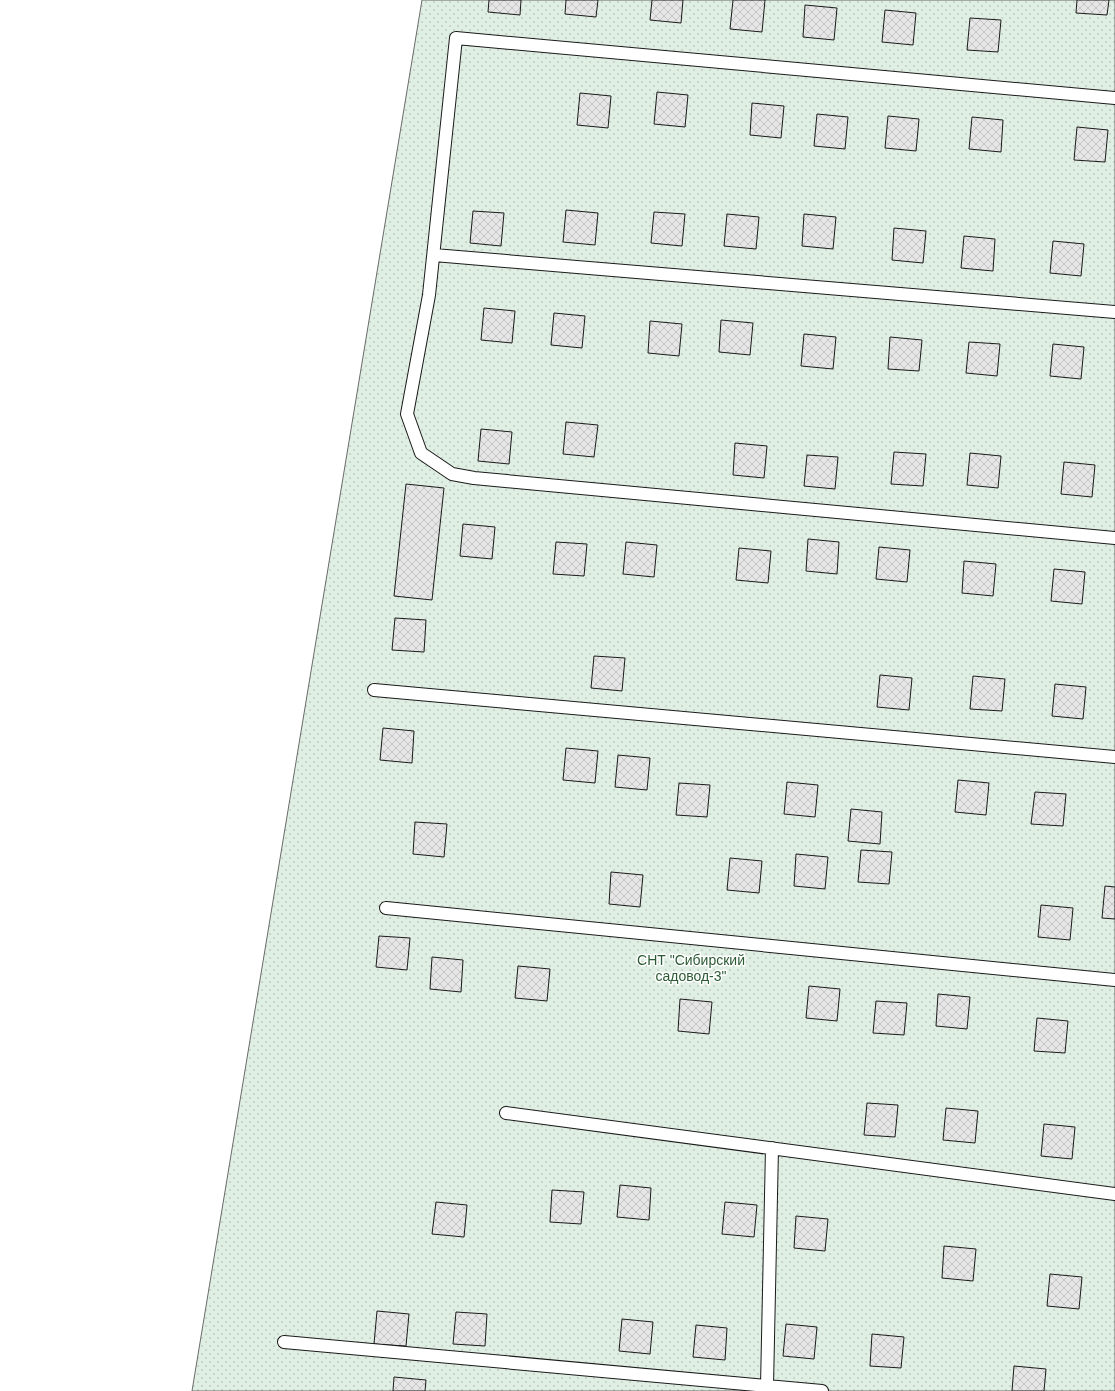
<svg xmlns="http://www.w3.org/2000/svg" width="1115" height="1391" viewBox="0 0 1115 1391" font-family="Helvetica,sans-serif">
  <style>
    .grass { fill: url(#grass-dots); stroke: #6a6a6a }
    .building { fill: url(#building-cross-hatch); stroke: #1a1a1a }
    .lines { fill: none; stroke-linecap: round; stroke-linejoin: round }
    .lane-casing { stroke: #1a1a1a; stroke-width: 14 }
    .lane { stroke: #fff; stroke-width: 12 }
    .labels { text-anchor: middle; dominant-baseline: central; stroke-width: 3; stroke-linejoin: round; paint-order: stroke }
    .park-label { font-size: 14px; fill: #2b5a34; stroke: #fff }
  </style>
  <defs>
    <pattern id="grass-dots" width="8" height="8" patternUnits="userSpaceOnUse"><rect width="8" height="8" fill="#e0efe3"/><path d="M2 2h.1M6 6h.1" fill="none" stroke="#c0ccc2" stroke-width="1.8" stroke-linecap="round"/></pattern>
    <pattern id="building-cross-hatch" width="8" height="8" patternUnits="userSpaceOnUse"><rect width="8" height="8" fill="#e6e6e6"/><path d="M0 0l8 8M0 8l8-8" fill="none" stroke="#c5c5c5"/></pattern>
  </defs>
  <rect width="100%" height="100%" fill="#fff"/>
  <!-- grass -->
  <path class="grass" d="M422,0H1115V1391H192Z"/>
  <!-- building -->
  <path class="building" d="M489,0H521L520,15L488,12Z
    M566,0H598L596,17L565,14Z
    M652,0H683L681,23L650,20Z
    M733,0H765L762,32L730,29Z
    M1077,0H1109L1107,15L1076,13Z
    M805,5L837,8L834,40L803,37Z
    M885,10L916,13L913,45L882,42Z
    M970,18L1001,20L998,52L967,50Z
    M657,92L688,95L685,127L654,124Z
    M580,93L611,96L608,128L577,125Z
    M752,103L784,106L781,138L750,135Z
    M817,114L848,117L845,149L814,146Z
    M888,116L919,119L916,151L885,148Z
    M972,117L1003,120L1001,152L969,149Z
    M1077,127L1108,130L1105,162L1074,160Z
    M566,210L598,213L595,245L563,242Z
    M473,211L504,213L501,246L470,243Z
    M654,212L685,214L682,246L651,243Z
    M727,214L759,217L756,249L724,246Z
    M804,214L836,217L833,249L802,246Z
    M894,228L926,231L923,263L892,260Z
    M964,236L995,239L993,271L961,268Z
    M1053,241L1084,244L1081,276L1050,273Z
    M484,308L515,311L512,343L481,340Z
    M554,313L585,316L582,348L551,345Z
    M721,320L753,323L750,355L719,352Z
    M650,321L682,324L679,356L648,353Z
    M804,334L836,337L833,369L801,366Z
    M890,337L922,340L919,371L888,369Z
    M969,342L1000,344L997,376L966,373Z
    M1053,344L1084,347L1081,379L1050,376Z
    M566,422L598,425L594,457L563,454Z
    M481,429L512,432L509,464L478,461Z
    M735,443L767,446L764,478L733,475Z
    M894,452L926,454L923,486L891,484Z
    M970,453L1001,456L998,488L967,485Z
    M807,455L838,457L835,489L804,486Z
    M1064,462L1095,465L1092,497L1061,494Z
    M406,484L444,488L432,600L394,596Z
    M463,524L495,527L492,559L460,556Z
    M808,539L839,542L837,574L806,571Z
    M556,542L587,544L584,576L553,574Z
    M626,542L657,545L654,577L623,574Z
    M879,547L910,550L907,582L876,579Z
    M739,548L771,551L768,583L736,580Z
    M964,561L996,564L993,596L962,593Z
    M1054,569L1085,572L1082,604L1051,601Z
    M395,618L426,620L424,652L392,650Z
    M594,656L625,658L622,691L591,688Z
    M880,675L912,678L909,710L877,707Z
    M973,676L1005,679L1002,711L970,709Z
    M1055,684L1086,687L1083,719L1052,716Z
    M383,728L414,731L412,763L380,760Z
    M566,748L598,751L595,783L563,780Z
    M618,755L650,758L647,790L615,787Z
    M958,780L989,783L986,815L955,812Z
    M787,782L818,785L815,817L784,814Z
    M679,783L710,785L707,817L676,815Z
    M1035,792L1066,794L1063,826L1031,824Z
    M851,809L882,812L880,844L848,841Z
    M415,822L447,824L444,857L413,854Z
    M861,850L892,852L889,884L858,882Z
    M796,854L828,857L825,889L794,886Z
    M730,858L762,861L759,893L727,890Z
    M611,872L643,875L640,907L609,904Z
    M1105,886L1115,887V919L1102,918Z
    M1041,905L1073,908L1070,940L1038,937Z
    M379,936L410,938L407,970L376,967Z
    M432,957L463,960L461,992L430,989Z
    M518,966L550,969L547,1001L515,998Z
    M809,986L840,989L837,1021L806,1018Z
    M938,994L970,997L967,1029L936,1026Z
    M680,999L712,1002L709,1034L678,1031Z
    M876,1001L907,1003L904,1035L873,1033Z
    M1037,1018L1068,1021L1065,1053L1034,1051Z
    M867,1103L898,1105L895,1137L864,1135Z
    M946,1108L978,1111L975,1143L943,1140Z
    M1044,1124L1075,1127L1072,1159L1041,1156Z
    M620,1185L651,1188L649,1220L617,1217Z
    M552,1190L584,1192L581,1224L550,1222Z
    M436,1202L467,1205L464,1237L432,1234Z
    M725,1202L757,1205L754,1237L722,1234Z
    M796,1216L828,1219L825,1251L794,1248Z
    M944,1246L976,1249L973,1281L942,1278Z
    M1050,1274L1082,1277L1079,1309L1047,1306Z
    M377,1311L409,1314L406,1346L374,1344Z
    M456,1312L487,1314L485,1346L453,1344Z
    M622,1319L653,1322L650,1354L619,1351Z
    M786,1324L817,1327L814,1359L783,1356Z
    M696,1325L727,1328L725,1360L693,1357Z
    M872,1334L904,1337L901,1368L870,1366Z
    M1014,1366L1046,1369L1044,1391H1012Z
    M394,1377L426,1380L425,1391H393Z"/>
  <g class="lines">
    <!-- lane casing -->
    <g class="lane-casing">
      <path id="lane" d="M1115,98L456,38L429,295L407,414L421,453L452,474L474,478L1115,538
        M434,255L1115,312
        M374,690L1115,757
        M386,908L1115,980
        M506,1113L1115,1194
        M284,1342L822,1391
        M767,1386L772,1148"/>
    </g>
    <!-- lane -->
    <use href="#lane" class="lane"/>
  </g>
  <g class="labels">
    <!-- park labels -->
    <g class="park-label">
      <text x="691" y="960">СНТ "Сибирский<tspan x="691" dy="16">садовод-3"</tspan></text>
    </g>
  </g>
</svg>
